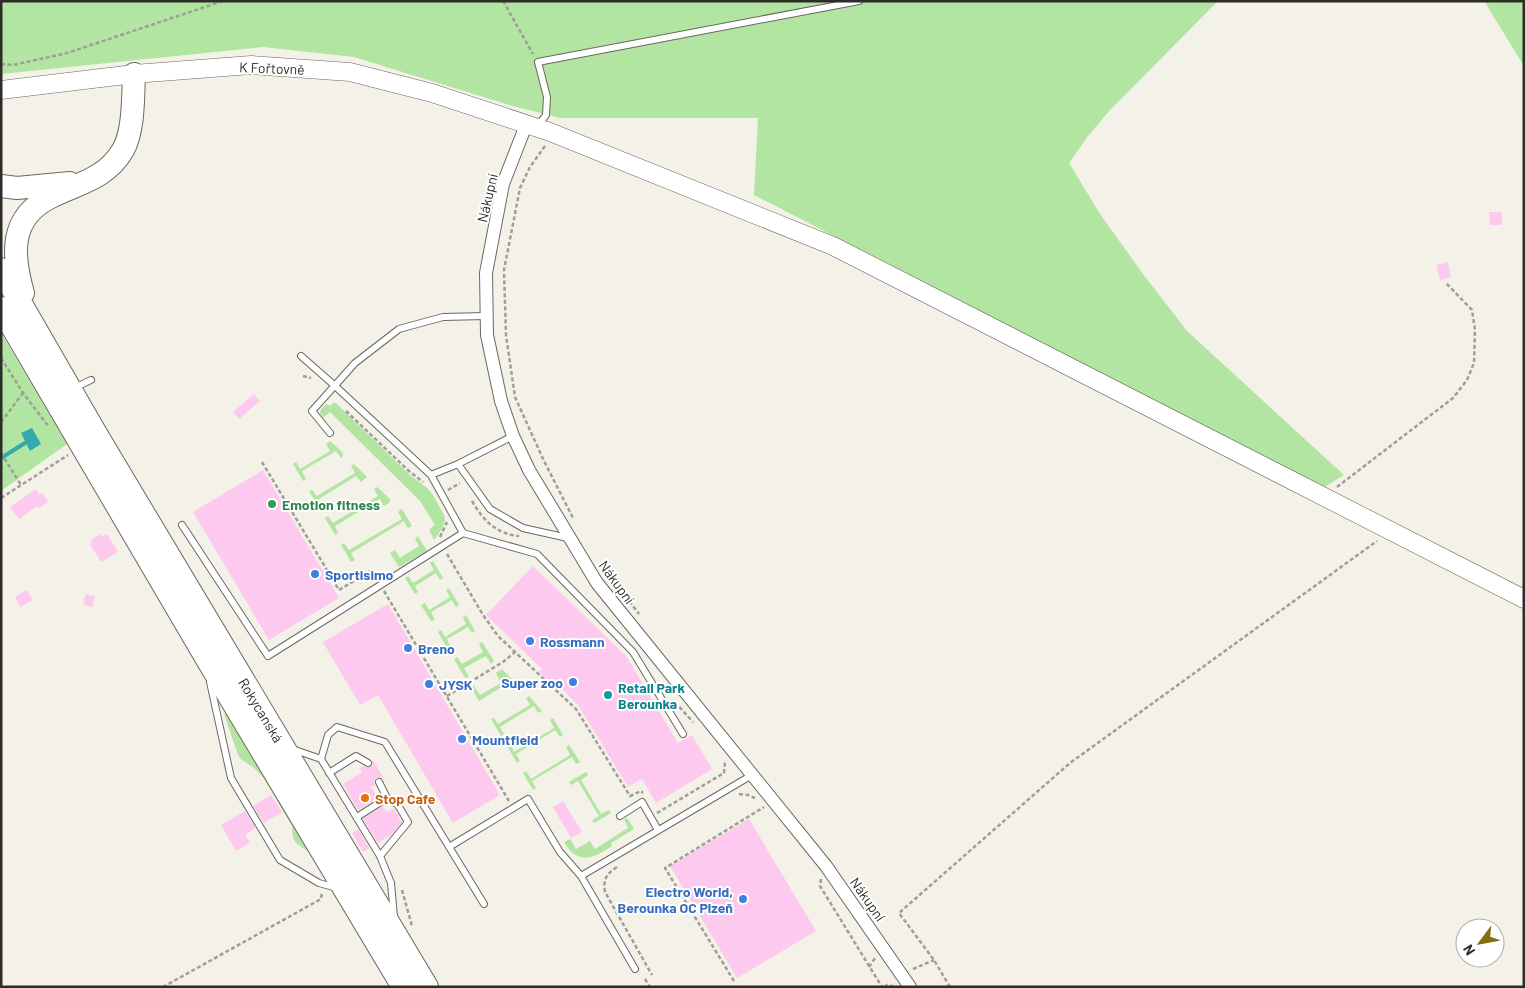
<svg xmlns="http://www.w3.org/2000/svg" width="1525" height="988" viewBox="0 0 1525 988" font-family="Barlow,sans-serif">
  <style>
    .green { fill: #b1e5a1 }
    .water { fill: #32aaaf }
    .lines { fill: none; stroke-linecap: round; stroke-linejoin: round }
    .stream { stroke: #32aaaf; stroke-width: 4 }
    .building { fill: #fec9ee }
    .lane-casing { stroke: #6a6860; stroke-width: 8 }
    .street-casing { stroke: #6a6860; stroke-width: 14 }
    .secondary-casing { stroke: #6a6860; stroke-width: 19 }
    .highway-casing { stroke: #6a6860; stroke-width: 24 }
    .path { stroke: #9f9e97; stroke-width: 2.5; stroke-dasharray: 4 2.5; stroke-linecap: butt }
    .lane { stroke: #fff; stroke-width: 6 }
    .street { stroke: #fff; stroke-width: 12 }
    .secondary { stroke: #fff; stroke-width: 18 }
    .highway { stroke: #fff; stroke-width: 22 }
    .leisure-dot { fill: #2e9e5b; stroke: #fff; stroke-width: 2 }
    .shop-dot { fill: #3f7fe0; stroke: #fff; stroke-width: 2 }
    .culture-dot { fill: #0f9aa8; stroke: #fff; stroke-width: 2 }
    .food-dot { fill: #e8710a; stroke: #fff; stroke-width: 2 }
    .labels { text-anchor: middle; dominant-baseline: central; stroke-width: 4; stroke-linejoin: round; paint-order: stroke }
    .street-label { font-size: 14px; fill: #2c2c28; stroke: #fff }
    .leisure-label { font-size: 14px; font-weight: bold; fill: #27864d; stroke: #fff; text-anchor: start }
    .shop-label { font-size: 14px; font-weight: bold; fill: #366cbe; stroke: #fff; text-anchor: start }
    .culture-label { font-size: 14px; font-weight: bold; fill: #0d838f; stroke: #fff; text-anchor: start }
    .food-label { font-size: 14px; font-weight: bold; fill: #c56008; stroke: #fff; text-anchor: start }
  </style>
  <rect width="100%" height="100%" fill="#f3f1e8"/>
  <!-- green -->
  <path class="green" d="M1,1H1218L1110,110L1088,136L1069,163L1100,214L1143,274L1187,331L1344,475L1323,488L754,195L758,118H560L509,105L354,57L263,47L1,74Z
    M1484,1H1524V66Z
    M1,333L67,444L1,491Z
    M333,403H336L411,476L426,487L433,495L444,515L445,521L442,529L434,540L429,530L435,525L420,501L330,412L323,418L320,413L321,409L327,404L330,406Z
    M330,441L342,452L343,456L341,458L336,451L302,471L306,479L303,481L293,464L296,462L300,469L330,451L326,444Z
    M354,464L367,477L361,482L356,476L319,499L322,506L319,507L309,491L312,490L317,496L355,473L351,466Z
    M377,487L390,499L389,503L384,506L380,499L335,526L338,533L335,535L325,518L328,516L333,523L378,496L374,489Z
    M402,509L412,526L408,528L404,521L351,553L355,560L351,562L341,545L344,543L349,550L402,519L398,512Z
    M418,536L427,551L399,567L390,553L395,550L400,558L419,546L415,539Z
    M433,561L443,578L440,580L436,573L415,586L418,592L415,594L405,578L408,576L413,583L434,570L430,563Z
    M449,588L459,605L456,607L452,600L431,612L435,620L431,621L421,605L425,603L429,610L450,597L446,590Z
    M466,615L475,631L472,633L468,627L447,639L450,646L447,648L438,632L441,630L445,637L466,624L463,617Z
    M482,642L494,661L491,664L486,656L464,668L469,677L465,678L454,659L457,657L462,664L483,652L479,644Z
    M502,669L513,680L479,701L471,688L474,686L480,695L501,683L496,673Z
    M529,696L542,711L538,713L534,706L500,727L504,734L501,736L491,719L494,718L498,724L530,705L526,698Z
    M229,712L313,855L296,843L293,838L292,826L263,777L254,768L241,759L238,755L224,714Z
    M553,718L563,735L560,737L555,730L516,754L520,761L517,763L507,746L510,744L514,752L554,728L550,720Z
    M569,745L580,762L576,764L572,757L532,781L536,788L533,790L523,773L526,771L531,779L570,755L566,747Z
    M586,772L588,775L581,780L601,814L609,810L611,813L594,823L592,820L599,816L578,781L571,785L569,782Z
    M627,818L634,829L611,843L612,846C594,858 578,866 564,842L570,839L576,849L590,841L595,849L628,828L624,819Z"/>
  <!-- water -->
  <path class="water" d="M32,428L41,444L30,451L21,433Z"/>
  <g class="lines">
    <!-- stream -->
    <path class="stream" d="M1,458L25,443"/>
  </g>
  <!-- building -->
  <path class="building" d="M1489,212H1502V225H1490Z
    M1448,262L1451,277L1440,280L1436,265Z
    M254,394L260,401L239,419L233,412Z
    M263,470L339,598L269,640L193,512Z
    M36,489L39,495L42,493L48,502L39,508L37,506L19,519L10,507Z
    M101,534L102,537L107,534L118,552L101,562L90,544L92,542L91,540Z
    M533,566L626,656L678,743L692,735L712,769L656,803L642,779L628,787L578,705L555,682L552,684L539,672L542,669L486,615Z
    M27,590L33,600L20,607L15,597Z
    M86,594L95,596L92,607L83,604Z
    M388,604L500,795L453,823L378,695L360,705L323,642Z
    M373,760L384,779L380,777L376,778L374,781L375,785L371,787L378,798L358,810L343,784L362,772L360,768L363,766L367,768L371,767Z
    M271,795L282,812L264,823L253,806Z
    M563,801L582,832L571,838L553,807Z
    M383,806L386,812L394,809L402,822L391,835L378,843L363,819Z
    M245,811L255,828L245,835L250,843L236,851L221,825Z
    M749,819L816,931L737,978L670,866Z
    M358,829L369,848L363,852L352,833Z"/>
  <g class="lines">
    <!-- lane casing -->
    <g class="lane-casing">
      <path id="lane" d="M537,127L546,115L547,97L538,62L859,1
        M74,388L91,380
        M330,433L312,411L355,363L399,329L443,317L486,316
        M458,464L490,509L523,528L568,538
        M431,475L458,464L513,436
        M182,525L268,656L463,533L431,475L334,385L301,356
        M463,533L537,554L633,652L683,734
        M210,682L231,778L280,860L319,883L337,888
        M292,749L321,759L380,856L391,883L394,917
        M321,759L328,735L337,727L385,742L484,904
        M329,773L356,756L368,763
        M379,782L387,798
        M620,816L642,802L658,830
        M357,817L387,798L398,805L408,822L380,856
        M449,847L528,799L560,852L581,876
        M635,969L581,876L752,775"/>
    </g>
    <!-- street casing -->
    <g class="street-casing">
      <path id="street" d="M526,125L503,184L486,273L487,335L501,401L513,436L529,470L597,583L826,866L910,987"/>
    </g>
    <!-- secondary casing -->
    <g class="secondary-casing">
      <path id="secondary" d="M1,90L134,74L251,65L350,72L432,93L550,132L833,246L1524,599"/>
    </g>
    <!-- highway casing -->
    <g class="highway-casing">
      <path id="highway" d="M1,186L17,188L70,183
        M1,269L95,432L427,987
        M23,293C12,255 9,217 51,197C79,183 106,179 123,150C134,131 133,96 134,74
        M1,308L205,656L403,987"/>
    </g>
    <!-- path -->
    <path class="path" d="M503,1L533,54
      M1,64L13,65L67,53L223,1
      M545,146L530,167L520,188L504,270L506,335L515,397L544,461L573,518
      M1,358L23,393L49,427
      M303,376L311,378
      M346,411L409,471L423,482
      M1,422L23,393
      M1,453L21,485
      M262,462L339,590L372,570L376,578
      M1337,487L1453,398L1467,380L1474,363L1475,330L1472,310L1446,283
      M448,490L460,483
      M1,498L68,455
      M472,501C483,520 496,534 519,536
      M440,537L447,522
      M447,554L483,615L498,636L576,709L630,796L641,791L643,793
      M602,565L639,614
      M384,591L509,801
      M447,696L503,662L515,652
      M675,702L693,722
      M739,794L748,795L755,798
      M657,813L724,773L725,760
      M617,867C606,874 603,880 605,892L652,975
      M821,879L820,886L882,987
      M402,890L412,926
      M869,967L875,958
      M913,969L934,960
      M645,979L650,987
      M734,981L665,868L764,807
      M163,987L321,899L322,892
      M884,987L887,985L896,987
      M950,987L934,960L899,913L1070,763L1377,541"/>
    <!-- lane -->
    <use href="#lane" class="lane"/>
    <!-- street -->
    <use href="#street" class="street"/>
    <!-- secondary -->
    <use href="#secondary" class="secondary"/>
    <!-- highway -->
    <use href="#highway" class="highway"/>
  </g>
  <!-- markers -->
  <circle class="leisure-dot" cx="272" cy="504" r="5"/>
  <g class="shop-dot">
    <circle cx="315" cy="574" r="5"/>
    <circle cx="530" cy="641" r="5"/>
    <circle cx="408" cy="648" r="5"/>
    <circle cx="573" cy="682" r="5"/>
    <circle cx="429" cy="684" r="5"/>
    <circle cx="462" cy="739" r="5"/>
    <circle cx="743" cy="899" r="5"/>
  </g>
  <circle class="culture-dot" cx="608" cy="695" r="5"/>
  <circle class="food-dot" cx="365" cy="798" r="5"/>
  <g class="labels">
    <!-- street labels -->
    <g class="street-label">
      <text transform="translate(272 68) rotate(2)">K Fořtovně</text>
      <text transform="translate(487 198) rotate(-77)">Nákupní</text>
      <text transform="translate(617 582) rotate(54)">Nákupní</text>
      <text transform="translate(261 710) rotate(59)">Rokycanská</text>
      <text transform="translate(868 899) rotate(55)">Nákupní</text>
    </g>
    <!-- leisure labels -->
    <g class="leisure-label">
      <text x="282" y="504">Emotion fitness</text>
    </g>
    <!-- shop labels -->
    <g class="shop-label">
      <text x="325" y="574">Sportisimo</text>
      <text x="540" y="641">Rossmann</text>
      <text x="418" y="648">Breno</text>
      <text x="563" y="682" text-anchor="end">Super zoo</text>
      <text x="439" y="684">JYSK</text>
      <text x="472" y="739">Mountfield</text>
      <text x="733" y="891" text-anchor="end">Electro World,<tspan x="733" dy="16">Berounka OC Plzeň</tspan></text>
    </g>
    <!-- culture labels -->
    <g class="culture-label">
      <text x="618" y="687">Retail Park<tspan x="618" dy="16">Berounka</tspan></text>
    </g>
    <!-- food labels -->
    <g class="food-label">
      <text x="375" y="798">Stop Cafe</text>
    </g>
  </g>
  <!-- border -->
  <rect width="1525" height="988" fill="none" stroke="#2c2c28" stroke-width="5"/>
  <!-- north arrow -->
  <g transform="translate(1480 943) rotate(238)"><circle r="24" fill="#ffffff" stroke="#ababa9"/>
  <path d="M0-4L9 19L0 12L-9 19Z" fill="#82700f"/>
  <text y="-8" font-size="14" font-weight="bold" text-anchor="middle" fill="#2c2c28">N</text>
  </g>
</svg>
